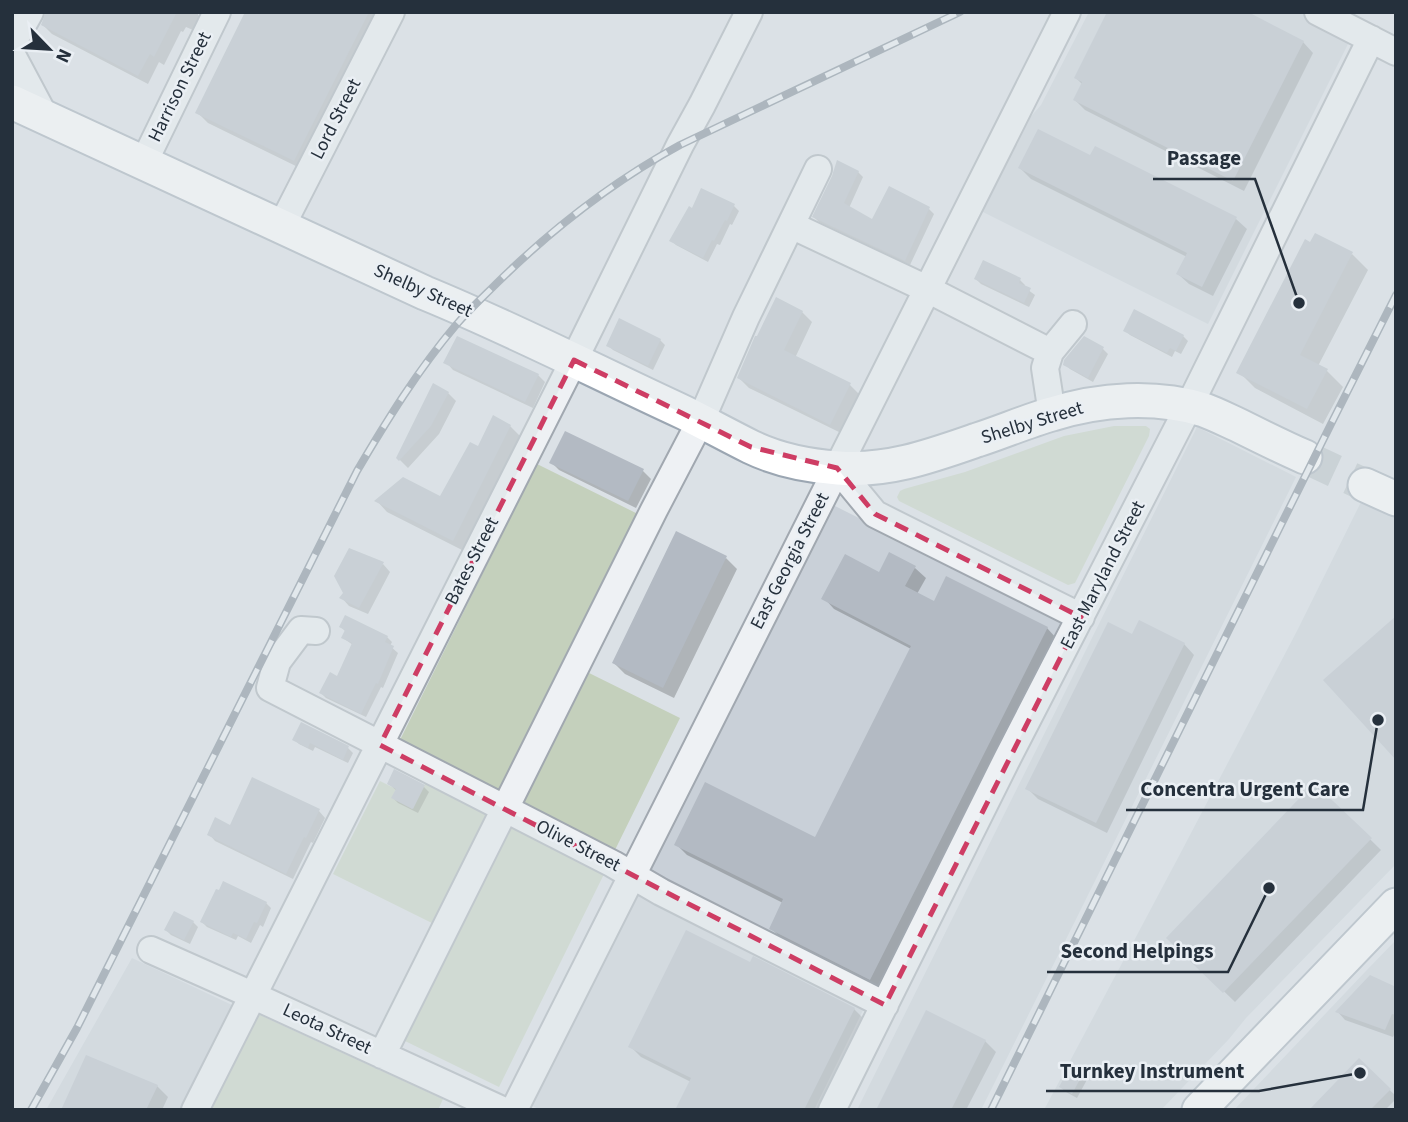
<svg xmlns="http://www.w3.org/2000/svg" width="1408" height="1122" viewBox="0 0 1408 1122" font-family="'Source Sans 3',sans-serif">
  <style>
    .built { fill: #c9d0d8 }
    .green { fill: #c4d0bc }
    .shadow { fill: #0003 }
    .building { fill: #b3bac3 }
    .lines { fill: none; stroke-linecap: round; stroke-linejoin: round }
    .major-tunnel { stroke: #b7bec4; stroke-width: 33; stroke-dasharray: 33 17; stroke-linecap: butt }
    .minor-casing { stroke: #a1a8b0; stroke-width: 30 }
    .major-casing { stroke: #9ba6b2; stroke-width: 37 }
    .minor { stroke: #eef1f4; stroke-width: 26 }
    .major { stroke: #fff; stroke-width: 33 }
    .rail-casing { stroke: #75828f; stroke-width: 8 }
    .rail { stroke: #eaeff4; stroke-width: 5; stroke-dasharray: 16; stroke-linecap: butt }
    .marked { fill: none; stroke: #ce3d64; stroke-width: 5; stroke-dasharray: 14 9; stroke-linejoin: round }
    .labels { text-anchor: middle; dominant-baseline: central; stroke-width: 5; stroke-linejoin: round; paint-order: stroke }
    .street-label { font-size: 19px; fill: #25303c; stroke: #eaeff4 }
    .leader { fill: none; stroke: #25303c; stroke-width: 2.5 }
    .callout-dot { fill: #25303c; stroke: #eaeff4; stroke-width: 2.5 }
    .callout-label { font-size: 21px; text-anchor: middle; font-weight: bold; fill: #25303c; stroke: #eaeff4; stroke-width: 5; stroke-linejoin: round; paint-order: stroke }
  </style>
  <rect width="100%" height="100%" fill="#dbe1e6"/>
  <!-- built -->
  <path class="built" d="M1089,12H1299L1341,33L1350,40L1208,324L981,211L1026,122L1041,105Z
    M1197,427L1296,477L981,1110H857Z
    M1362,500L1396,513V864L1246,1018L1229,1039L1161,1110H1044L1179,856L1298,629Z
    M831,504L1062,620L877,987L646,870Z
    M640,890L867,1002L814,1110H541L530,1105Z
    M1396,940V1110H1234L1365,972Z
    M132,958L234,1006L181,1110H46Z"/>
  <!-- green -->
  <path class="green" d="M1114,426H1146L1150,429L1149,436L1075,583L1068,585L899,501L897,497L900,491L904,489L965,472L1064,436Z
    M537,464L644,517L506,795L399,742Z
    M583,670L680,718L614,852L517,804Z
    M427,780L498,815L442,928L333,874L380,781L396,789L392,798L412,809Z
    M509,820L607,868L499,1087L401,1039Z
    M260,1015L443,1099L438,1110H210L255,1018Z"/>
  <!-- shadow -->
  <path class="shadow" d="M146,12H199L198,15L200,17L193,30L186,27L183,32L181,31L164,65L159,62L148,84L52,34L43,25Z
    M247,12H384L306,171L208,123L198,113Z
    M1303,42L1313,53L1244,191L1085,110L1075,100L1082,84L1076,78Z
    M1091,157L1236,219L1247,229L1213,296L1189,284L1178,274L1187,257L1031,179L1020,168Z
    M858,172L863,177L849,208L873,221L890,189L929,209L934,214L910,265L819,222L814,217Z
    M734,206L739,211L732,225L730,224L720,245L717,244L708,262L676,245L671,240L693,210Z
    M1352,254L1368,270L1318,366L1327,371L1343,387L1323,424L1255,388L1239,372Z
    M984,262L1020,280L1025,285L1024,287L1035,295L1029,307L981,284L976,279Z
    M802,312L812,322L795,358L850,385L860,395L841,433L749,388L739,378Z
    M1125,330L1183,336L1188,341L1181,354L1175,351L1172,357L1130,335Z
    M1084,338L1103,349L1108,354L1093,382L1070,369L1065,364Z
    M660,340L665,345L653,370L613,350L608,345Z
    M446,362L538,375L545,382L533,408L453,370Z
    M448,393L456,401L439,434L408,468L398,458Z
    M510,426L521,437L464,551L387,512L377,501L441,498L478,449Z
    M551,462L643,471L651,479L636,508L559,470Z
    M726,558L737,569L674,698L625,674L614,663Z
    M383,564L390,572L368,614L349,606L342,598Z
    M915,568L926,578L917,594L934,603L1047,628L1057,639L881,989L782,939L771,928L783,903L687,855L676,844L815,840L911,649L834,609L824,598Z
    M341,627L387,637L392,642L390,646L398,653L383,688L381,687L366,717L326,698L321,693L338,678L353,645L343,638L346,632Z
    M1184,644L1194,655L1107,833L1038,799L1027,788Z
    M294,739L348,748L353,753L348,763L315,747L313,751L299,744Z
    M389,784L424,787L429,792L418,813L398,803L393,798L397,791Z
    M1315,785L1381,850L1235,1002L1169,938Z
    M319,811L325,818L313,843L311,842L293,879L215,841L209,834Z
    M266,903L271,908L263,927L260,925L251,943L238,936L236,940L207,927L202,922Z
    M193,922L198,927L190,944L171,935L166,930Z
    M751,964L854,1009L865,1020L819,1110H677L691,1082L641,1057L630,1046Z
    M1396,988V1031L1393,1037L1345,1020L1338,1012Z
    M985,1041L996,1052L966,1110H878Z
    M1359,1061L1396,1096V1099L1385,1110H1316Z
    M1084,1071L1089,1076L1077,1098L1066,1092L1061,1087Z
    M157,1086L168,1097L162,1110H63Z"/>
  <!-- building -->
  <path class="building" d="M46,12H177L154,57L150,54L138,76L41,25Z
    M245,12H369L294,161L195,113Z
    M1107,12H1248L1304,41L1233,181L1073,100L1082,82L1074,78Z
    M1038,129L1090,155L1095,146L1237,217L1202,287L1176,274L1187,253L1018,168Z
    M837,160L859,171L844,203L872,219L889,186L930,207L905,261L812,217L832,176Z
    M701,188L735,204L727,221L725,220L714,241L712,240L703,258L669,241L689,206L692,208Z
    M1315,233L1353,252L1300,355L1328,369L1307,409L1236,373L1305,239L1310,242Z
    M983,260L1021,278L1019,283L1031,288L1024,303L974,279Z
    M776,297L803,311L784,350L851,383L830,425L737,378L755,336H757Z
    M1134,309L1184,335L1176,351L1170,348L1167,353L1123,331Z
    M619,318L661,339L648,366L606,346Z
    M457,336L539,374L525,402L443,363Z
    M1084,336L1104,347L1088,378L1063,365L1064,360Z
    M433,383L449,392L431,426L399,461L396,458Z
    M493,415L511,425L453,541L374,501L403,477L440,496L470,442L478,446Z
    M565,431L644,469L628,501L549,463Z
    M676,531L727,556L663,688L612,663Z
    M349,548L384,562L359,608L339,598L343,593L334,576Z
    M889,552L916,566L905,586L934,601L946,576L1048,627L870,980L769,929L783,899L674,845L705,782L815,837L911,646L821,599L845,554L879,572Z
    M345,615L388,636L385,642L394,646L378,684L376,683L361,714L319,693L330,672L337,676L352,643L341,638L345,630L339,627Z
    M1396,616V760L1323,680Z
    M1139,620L1185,643L1096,823L1025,789L1108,622L1132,634Z
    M301,722L349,746L343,760L310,743L308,748L292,740Z
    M394,769L425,785L413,809L391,798L396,789L387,784Z
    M252,777L320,809L306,838L304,837L286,874L207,835L215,817L230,825Z
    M1314,783L1372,838L1223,993L1166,938Z
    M223,881L267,902L257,923L254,922L246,939L233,933L231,937L200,922L216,889L219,890Z
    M174,911L194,921L184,940L164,930Z
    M686,930L750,962L753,956L855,1008L804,1110H675L691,1078L628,1047Z
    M1370,975L1396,987V1015L1392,1014L1385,1030L1335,1012Z
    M926,1010L986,1040L951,1110H876Z
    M86,1055L158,1085L146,1110H61Z
    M1359,1058L1391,1089L1370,1110H1309Z
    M1072,1063L1085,1070L1072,1094L1059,1087Z"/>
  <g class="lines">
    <!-- major-tunnel -->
    <path class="major-tunnel" d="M1305,457L1365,485"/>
    <!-- minor casing -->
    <g class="minor-casing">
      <path id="minor" d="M1318,12L1396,52
        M12,44L30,12
        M12,55L45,117
        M144,162L217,12
        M791,225L927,289L1050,352
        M281,227L391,12
        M1052,414L1045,368L1050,352L1073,324
        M837,468L875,514L1081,617
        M316,631L301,630L277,662L270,688L613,864L661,892L885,1005
        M151,950L252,995L502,1110
        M382,1055L654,510L701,420L746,317L818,169
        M195,1110L568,372L680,145L702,105L749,12
        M514,1110L1067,12
        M832,1110L1008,757L1189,406L1371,39"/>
    </g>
    <!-- major casing -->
    <g class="major-casing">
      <path id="major" d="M12,102L425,293C513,329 598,373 685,413C707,424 729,436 751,447C778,460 808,466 838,468C887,472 931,456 977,440C1002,432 1027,421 1052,414C1100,399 1155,395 1204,410C1215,414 1227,420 1238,425C1260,436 1282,447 1305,457
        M1365,485L1396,499
        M1199,1110L1396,905"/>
    </g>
    <!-- minor -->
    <use href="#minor" class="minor"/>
    <!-- major -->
    <use href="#major" class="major"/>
    <!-- rail casing -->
    <g class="rail-casing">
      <path id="rail" d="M31,1110L77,1028L357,471C387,420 418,370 456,325C469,310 483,297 497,283C552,229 612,182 680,145L960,12
        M991,1110L1332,422L1396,295"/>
    </g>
    <!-- rail -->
    <use href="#rail" class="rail"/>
  </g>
  <!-- marked area -->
  <path d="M0 0H1408V1122H0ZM574,360L751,447L837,468L875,514L1081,617L885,1005L380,745Z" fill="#dbe1e6" fill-opacity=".55" fill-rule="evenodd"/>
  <path class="marked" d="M574,360L751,447L837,468L875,514L1081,617L885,1005L380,745Z"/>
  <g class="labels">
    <!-- street labels -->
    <g class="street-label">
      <text transform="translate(180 87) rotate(-64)">Harrison Street</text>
      <text transform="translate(336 119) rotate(-63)">Lord Street</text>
      <text transform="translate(423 291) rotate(24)">Shelby Street</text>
      <text transform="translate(1032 423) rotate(-17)">Shelby Street</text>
      <text transform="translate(472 561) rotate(-63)">Bates Street</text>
      <text transform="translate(790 561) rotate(-63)">East Georgia Street</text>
      <text transform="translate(1103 575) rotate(-63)">East Maryland Street</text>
      <text transform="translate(578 846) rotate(27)">Olive Street</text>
      <text transform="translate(327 1029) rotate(25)">Leota Street</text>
    </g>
  </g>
  <!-- callouts -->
  <path class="leader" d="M1299 303L1255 179H1153M1378 720L1363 810H1126M1269 888L1228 972H1047M1360 1073L1259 1091H1046"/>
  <g class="callout-dot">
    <circle cx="1299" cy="303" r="7"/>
    <circle cx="1378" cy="720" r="7"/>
    <circle cx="1269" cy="888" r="7"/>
    <circle cx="1360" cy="1073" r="7"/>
  </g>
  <g class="callout-label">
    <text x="1204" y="165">Passage</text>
    <text x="1245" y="796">Concentra Urgent Care</text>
    <text x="1137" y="958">Second Helpings</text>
    <text x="1152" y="1078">Turnkey Instrument</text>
  </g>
  <!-- border -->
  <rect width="1408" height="1122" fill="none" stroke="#25303c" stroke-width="28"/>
  <!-- north arrow -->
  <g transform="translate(49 49) rotate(115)" stroke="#eaeff4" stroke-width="5" paint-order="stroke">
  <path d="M0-5L12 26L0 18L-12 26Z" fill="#25303c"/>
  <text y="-10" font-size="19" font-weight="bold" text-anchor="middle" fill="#25303c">N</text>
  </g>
</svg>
